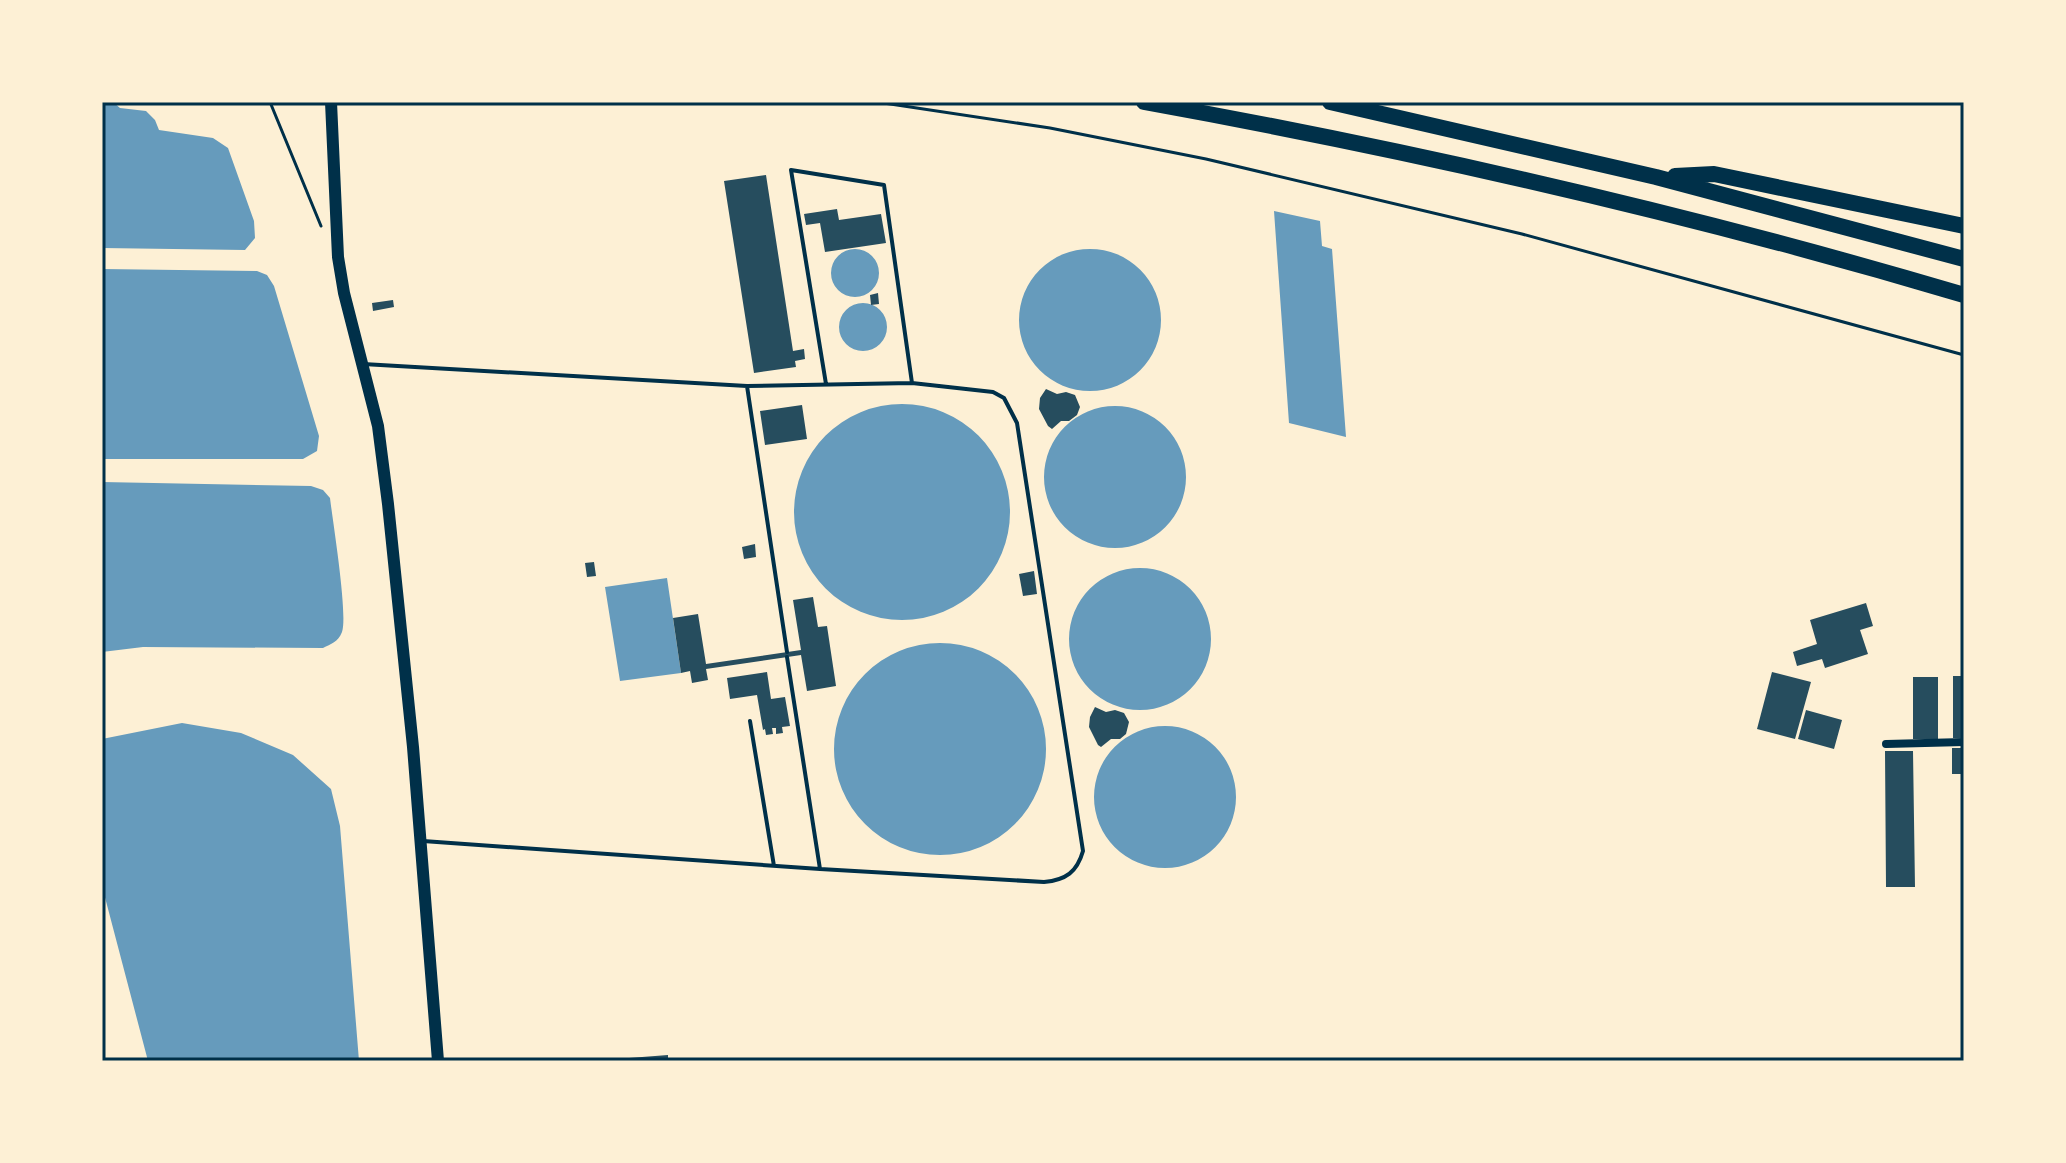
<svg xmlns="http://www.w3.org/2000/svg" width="2066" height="1163" viewBox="0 0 2066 1163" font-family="'Alegreya Sans',sans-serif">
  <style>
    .water { fill: #669bbc }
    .building { fill: #264d5e }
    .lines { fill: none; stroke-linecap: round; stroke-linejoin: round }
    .path { stroke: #003049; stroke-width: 3 }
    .service { stroke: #003049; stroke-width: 4 }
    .minor { stroke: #003049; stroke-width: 8 }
    .secondary { stroke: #003049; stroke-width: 12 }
    .motorway { stroke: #003049; stroke-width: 16 }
    .neatline { fill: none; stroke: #003049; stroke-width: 3 }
  </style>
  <rect width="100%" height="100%" fill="#fdf0d5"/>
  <!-- water -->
  <path class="water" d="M102,102H113L120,108L146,111L155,120L159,130L213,138L228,148L254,221L255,238L245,250L102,248Z
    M1274,211L1320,221L1322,246L1332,249L1346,437L1289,423Z
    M1019 320a71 71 0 1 1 142 0a71 71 0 1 1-142 0Z
    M831 273a24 24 0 1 1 48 0a24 24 0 1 1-48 0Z
    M102,269L257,271L267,275L274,286L319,436L317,451L303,459H102Z
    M839 327a24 24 0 1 1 48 0a24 24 0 1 1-48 0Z
    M794 512a108 108 0 1 1 216 0a108 108 0 1 1-216 0Z
    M1044 477a71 71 0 1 1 142 0a71 71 0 1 1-142 0Z
    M102,482L311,486L323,490L330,498C333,523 348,615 342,632C338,642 331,644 323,648L143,647L102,652Z
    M1069 639a71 71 0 1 1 142 0a71 71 0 1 1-142 0Z
    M667,578L681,673L620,681L605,587Z
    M834 749a106 106 0 1 1 212 0a106 106 0 1 1-212 0Z
    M182,723L241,733L293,755L331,789L340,826L359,1061H148L102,886V739Z
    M1094 797a71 71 0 1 1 142 0a71 71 0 1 1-142 0Z"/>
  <!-- building -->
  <path class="building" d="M766,175L793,351L804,349L805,359L795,361L796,367L754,373L724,181Z
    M837,209L839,220L881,214L886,243L825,252L820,223L806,225L804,214Z
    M878,293L879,304L871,305L870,295Z
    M393,300L394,307L373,311L372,303Z
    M1046,389L1057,394L1066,392L1075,395L1080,407L1077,415L1069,421H1061L1052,429L1048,426L1039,409L1040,398Z
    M802,405L807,439L765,445L760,411Z
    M755,544L756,557L744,559L742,547Z
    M594,562L596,576L587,577L585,563Z
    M1034,571L1037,594L1023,596L1019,574Z
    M813,597L818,627L827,626L836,686L807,691L801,655L706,669L708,680L692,683L690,671L681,673L673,618L698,614L706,664L801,650L793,600Z
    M1866,603L1873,626L1860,630L1868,654L1825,668L1822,659L1797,666L1793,652L1817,644L1810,620Z
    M767,672L771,699L785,697L790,726L782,727L783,733L776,734V728H772L773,734L766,735L765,729L763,730L757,695L730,699L727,678Z
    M1772,672L1811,682L1795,739L1757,729Z
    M1953,676H1964V738H1953Z
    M1913,677H1938V739H1913Z
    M1095,707L1106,712L1115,710L1124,713L1129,722L1126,734L1120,739H1111L1101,747L1098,745L1089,727L1090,717Z
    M1806,710L1842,720L1834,749L1798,739Z
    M1952,748H1964V774H1952Z
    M1885,751H1913L1915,887H1886Z
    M668,1055V1061H630L629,1058Z"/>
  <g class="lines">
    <!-- path -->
    <path class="path" d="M270,102L321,226
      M877,102L1050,128L1206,159L1522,234L1964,355"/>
    <!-- service -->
    <path class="service" d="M363,364L747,386L912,383L993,392L1004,398L1017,423L1083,851C1077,872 1066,880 1044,882L820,869L423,841
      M826,384L791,170L884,185L912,383
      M747,386L787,652
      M787,657L820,869
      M750,721L774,866"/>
    <!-- minor -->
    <path class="minor" d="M1886,744L1964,742"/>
    <!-- secondary -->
    <path class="secondary" d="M331,102L338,257L344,293L378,426L388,504L413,747L438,1061"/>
    <!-- motorway -->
    <path class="motorway" d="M1144,102C1420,152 1695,215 1964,295
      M1330,102L1656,177L1964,259
      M1675,176L1714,174L1964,226"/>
  </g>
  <!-- border -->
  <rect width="2066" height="1163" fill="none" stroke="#fdf0d5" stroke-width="208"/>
  <rect x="104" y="104" width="1858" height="955" class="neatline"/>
</svg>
